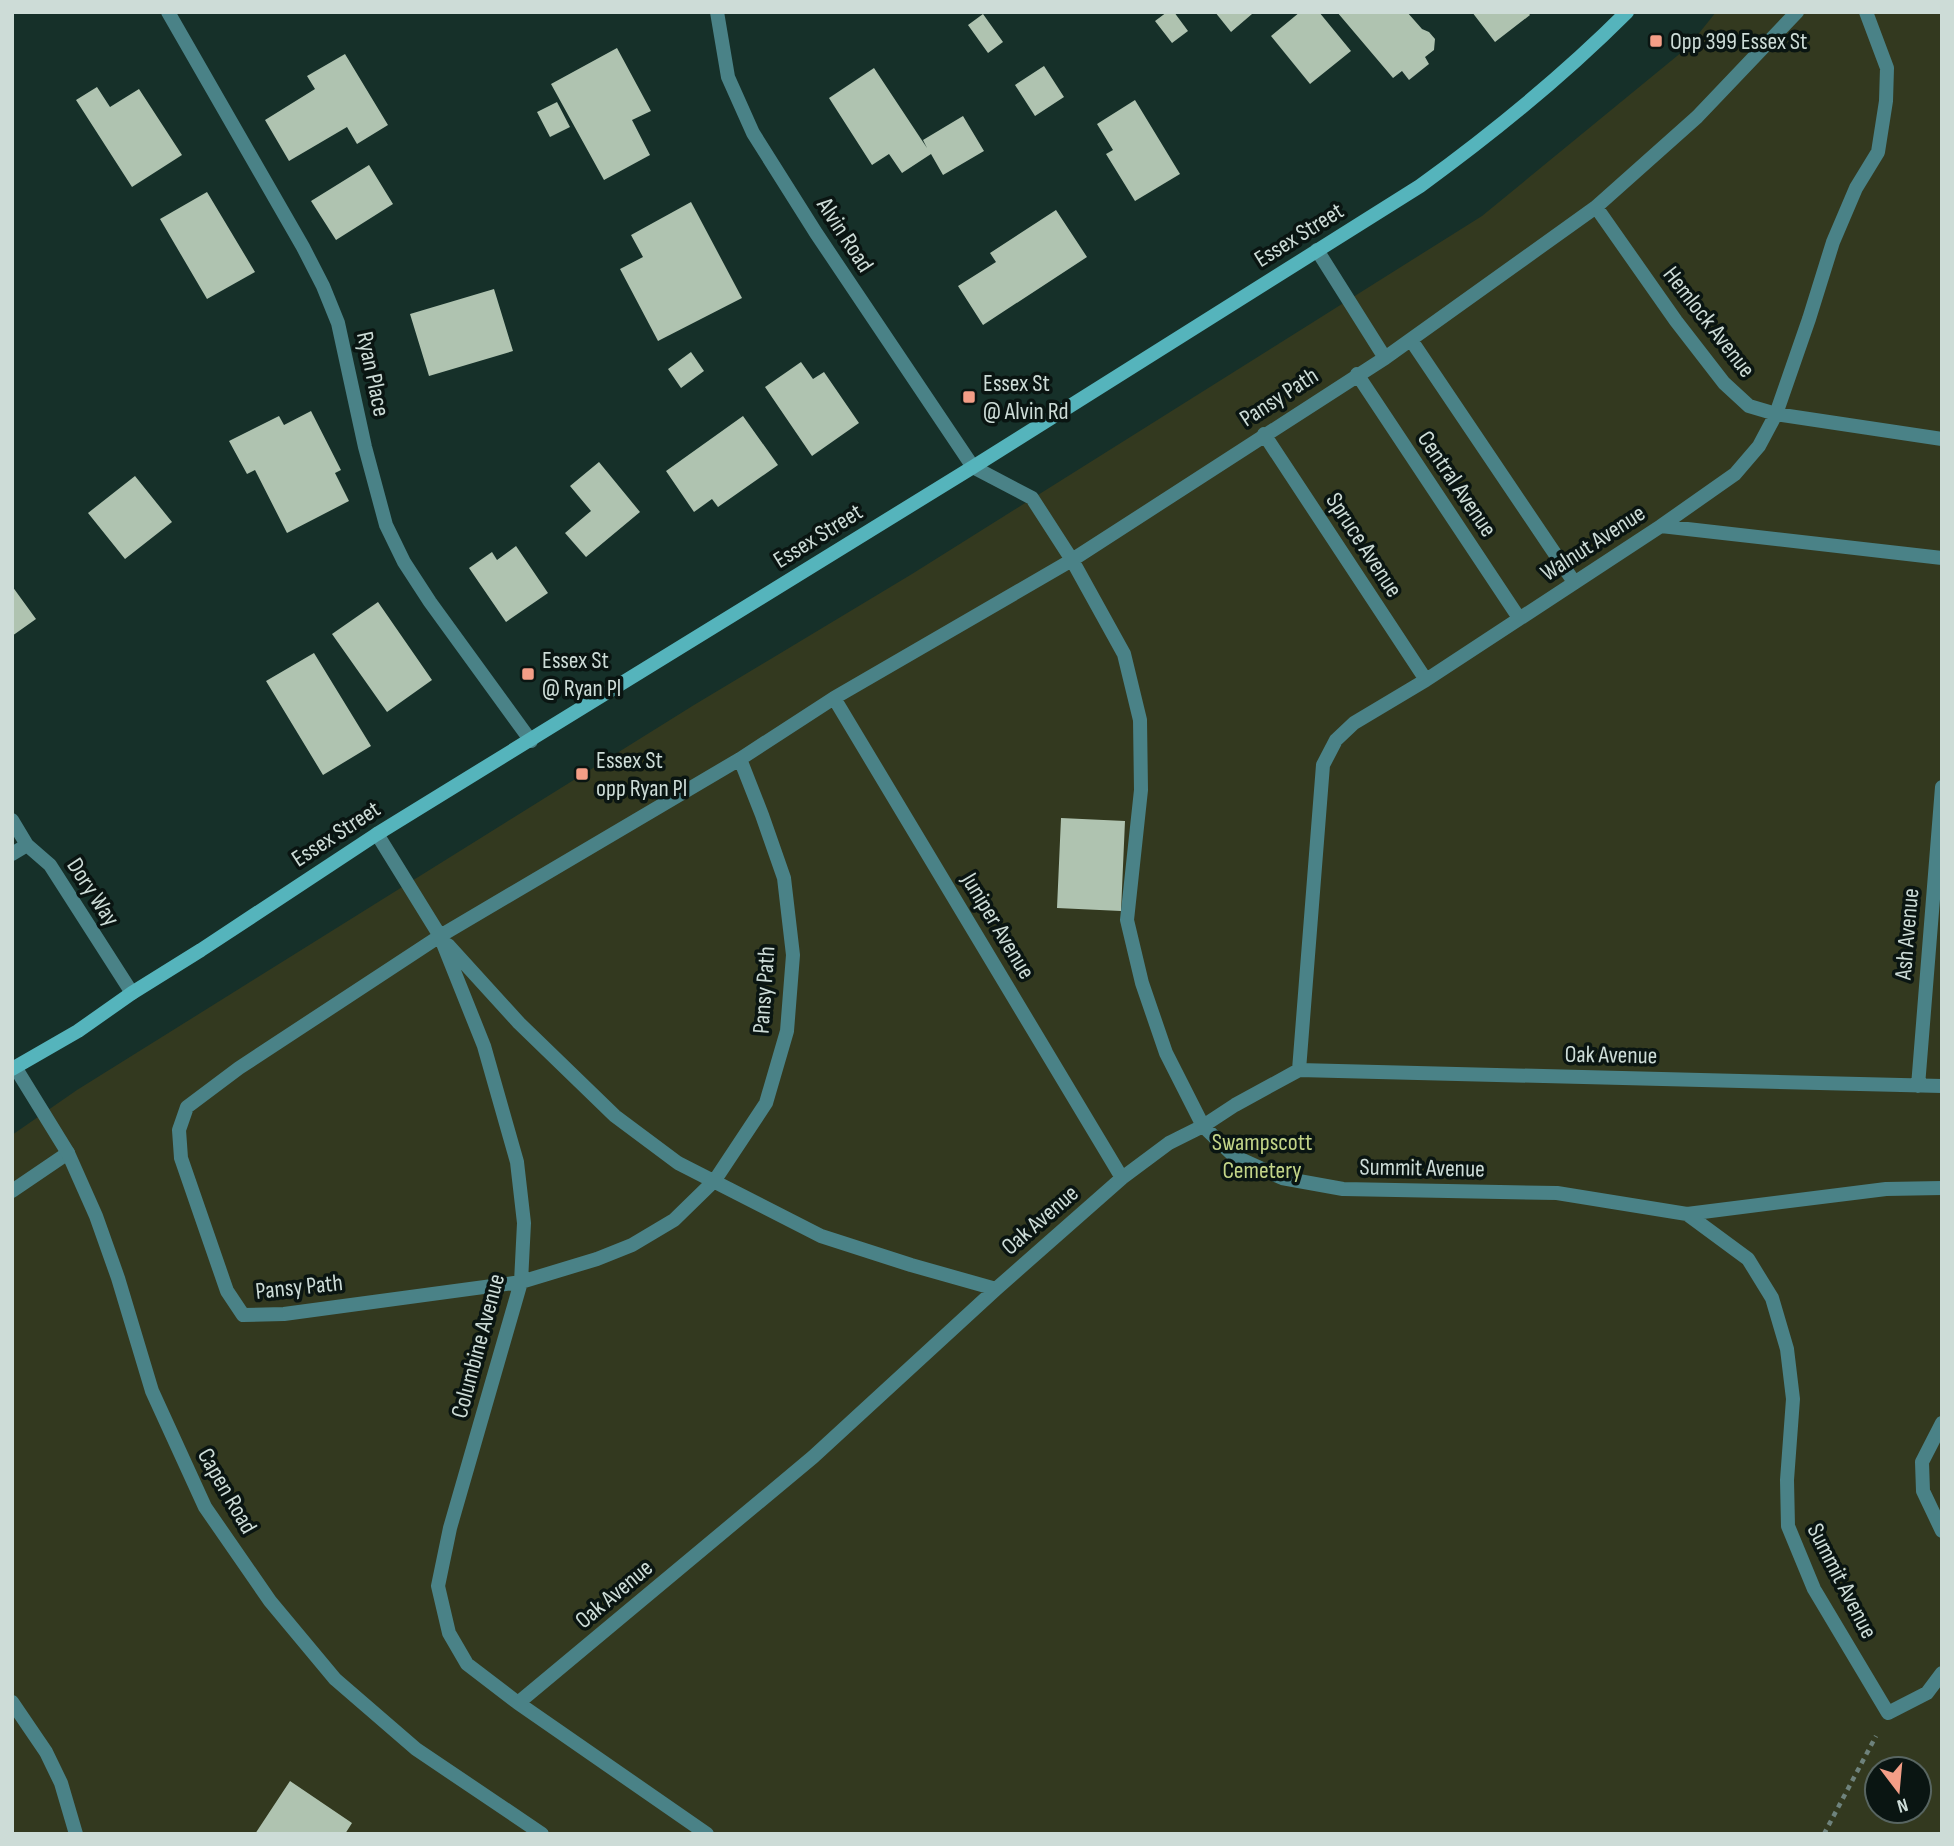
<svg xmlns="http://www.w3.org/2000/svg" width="1954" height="1846" viewBox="0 0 1954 1846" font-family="'Sofia Sans Condensed',sans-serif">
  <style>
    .green { fill: #33391f; fill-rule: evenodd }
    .building { fill: #afc3b0 }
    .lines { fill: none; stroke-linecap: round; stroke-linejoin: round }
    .path { stroke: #6e827c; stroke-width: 4.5; stroke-dasharray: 5 5; stroke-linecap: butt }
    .service { stroke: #4a8287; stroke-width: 14 }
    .minor { stroke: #4a8287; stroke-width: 14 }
    .secondary { stroke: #55b4bc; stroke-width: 14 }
    .poi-dot { fill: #f49e87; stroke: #0a1512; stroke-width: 2.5 }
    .labels { text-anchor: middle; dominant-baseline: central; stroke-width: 7; stroke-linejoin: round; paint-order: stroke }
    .poi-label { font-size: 24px; fill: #cddcd7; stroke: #0a1512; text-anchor: start }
    .street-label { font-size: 24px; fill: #cddcd7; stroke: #0a1512 }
    .park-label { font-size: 24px; fill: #c3d588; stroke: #0a1512 }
  </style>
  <rect width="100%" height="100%" fill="#163029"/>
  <!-- green -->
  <path class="green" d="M1716,12H1942V1834H12V1135L77,1090L694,705L912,574L1482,216L1688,47ZM1877,1769H1919V1811H1877Z"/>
  <!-- building -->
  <path class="building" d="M1167,12H1174L1188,31L1172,43L1155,21Z
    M1215,12H1250L1252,14L1231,32Z
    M1300,12H1319L1351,51L1310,84L1271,36Z
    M1337,12H1407L1422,29L1429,32L1435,39L1434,50L1425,57L1429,64L1409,80L1402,71L1393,78Z
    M1472,12H1528L1530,15L1495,42Z
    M983,14L1003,42L988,53L968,25Z
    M617,48L651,111L632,120L650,155L604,180L551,84Z
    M345,54L388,125L357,144L347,127L289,161L265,120L315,89L307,76Z
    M1044,66L1064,97L1035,116L1015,85Z
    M874,68L927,148L923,140L963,116L984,151L943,175L931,154L902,173L889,154L872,165L829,98Z
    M97,87L110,107L139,89L182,155L132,187L76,100Z
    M1135,100L1180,174L1135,201L1106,154L1113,150L1097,124Z
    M557,102L570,127L550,137L537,112Z
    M369,165L393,204L336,240L311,201Z
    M207,192L255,272L207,299L160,219Z
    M691,202L742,298L658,341L620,269L643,257L631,235Z
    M1056,210L1087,257L983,325L958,286L996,262L990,253Z
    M494,289L513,351L429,376L410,314Z
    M691,352L704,371L681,388L668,369Z
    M801,362L813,379L824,372L859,423L812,456L765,387Z
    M311,411L341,470L335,473L349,501L287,533L255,470L247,474L229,441L279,416L284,425Z
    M743,416L778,465L718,507L712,499L694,512L666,471Z
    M599,462L640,512L586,557L565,533L591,511L570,486Z
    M135,476L172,522L125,559L88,513Z
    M516,546L548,593L506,622L469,568L492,552L497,560Z
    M12,586L36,619L12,636Z
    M378,602L432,680L387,712L332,634Z
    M314,653L371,746L323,775L266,681Z
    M1061,818L1125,821L1121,911L1057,908Z
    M290,1781L352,1823L345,1834H255Z"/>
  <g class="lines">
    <!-- path -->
    <path class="path" d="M1824,1834L1876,1736"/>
    <!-- service -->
    <path class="service" d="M1596,207L1676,321L1724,383L1749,406L1776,414L1942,439
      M1317,250L1385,358
      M1411,340L1574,582
      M1357,374L1519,618
      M1264,434L1426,680
      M973,467L1032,498L1072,560L1124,654L1140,720L1141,790L1127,920L1142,983L1166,1053L1203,1126L1234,1156L1282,1178L1343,1189L1557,1193L1687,1214L1748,1259L1772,1298L1787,1349L1793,1399L1787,1480L1788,1526L1814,1589L1888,1713L1927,1693L1942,1673
      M1661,526L1942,558
      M834,698L1122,1178
      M740,759L762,815L784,878L793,955L787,1031L766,1103L715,1180L674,1220L632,1245L597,1259L521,1282L284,1314L243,1315L227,1291L181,1158L179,1130L187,1107L239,1068L440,936L740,759L834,698L1072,560L1385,358L1596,207L1697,117L1797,12
      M377,834L440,936L484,1046L517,1162L524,1223L521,1282L450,1528L438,1586L449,1633L467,1664L518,1703
      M448,945L519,1023L615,1116L678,1163L821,1236L911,1265L996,1289
      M1299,1070L1323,765L1336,740L1354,723L1426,680L1661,526L1735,474L1759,446L1776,414L1809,319L1833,242L1856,188L1878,152L1886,101L1887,68L1866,12
      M1918,1086L1942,787
      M12,1191L68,1153
      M1687,1214L1886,1189L1942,1188
      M1942,1423L1922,1462L1923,1491L1942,1531
      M12,1702L46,1752L61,1783L76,1834
      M707,1834L518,1703L813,1457L996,1289L1122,1178L1169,1143L1203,1126L1235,1105L1299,1070L1942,1086"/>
    <!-- minor -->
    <path class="minor" d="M168,12L303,247L323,286L338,323L365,447L386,525L404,562L430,602L531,741
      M717,12L728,77L753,133L816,233L973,467
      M12,820L27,845L50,865L132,993
      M12,854L27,845
      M15,1067L68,1153L96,1216L118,1278L152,1391L205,1507L270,1601L335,1679L416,1749L542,1834"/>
    <!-- secondary -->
    <path class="secondary" d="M12,1069L78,1031L132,993L201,950L377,834L973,467L1420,186C1493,133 1563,76 1627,12"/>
  </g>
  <!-- markers -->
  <g class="poi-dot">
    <rect x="1649" y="34" width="14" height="14" rx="3.5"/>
    <rect x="962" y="390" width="14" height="14" rx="3.5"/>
    <rect x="521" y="667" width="14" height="14" rx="3.5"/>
    <rect x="575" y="767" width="14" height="14" rx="3.5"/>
  </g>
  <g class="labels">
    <!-- poi labels -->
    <g class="poi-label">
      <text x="1670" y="41">Opp 399 Essex St</text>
      <text x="983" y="383">Essex St<tspan x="983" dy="28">@ Alvin Rd</tspan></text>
      <text x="542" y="660">Essex St<tspan x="542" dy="28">@ Ryan Pl</tspan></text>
      <text x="596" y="760">Essex St<tspan x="596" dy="28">opp Ryan Pl</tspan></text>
    </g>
    <!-- street labels -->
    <g class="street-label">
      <text transform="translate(845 235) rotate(57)">Alvin Road</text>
      <text transform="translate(1299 235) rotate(-32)">Essex Street</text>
      <text transform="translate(1709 322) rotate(52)">Hemlock Avenue</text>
      <text transform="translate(373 374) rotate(78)">Ryan Place</text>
      <text transform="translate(1279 397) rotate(-33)">Pansy Path</text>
      <text transform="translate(1457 484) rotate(56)">Central Avenue</text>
      <text transform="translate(818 536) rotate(-32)">Essex Street</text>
      <text transform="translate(1593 543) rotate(-33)">Walnut Avenue</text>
      <text transform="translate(1364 545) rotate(57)">Spruce Avenue</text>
      <text transform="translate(336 834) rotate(-33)">Essex Street</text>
      <text transform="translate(93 892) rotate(57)">Dory Way</text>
      <text transform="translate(998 926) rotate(59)">Juniper Avenue</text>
      <text transform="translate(1907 934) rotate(-85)">Ash Avenue</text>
      <text transform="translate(764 990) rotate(-86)">Pansy Path</text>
      <text transform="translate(1611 1055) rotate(1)">Oak Avenue</text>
      <text transform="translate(1422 1168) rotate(1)">Summit Avenue</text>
      <text transform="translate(1040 1220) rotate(-41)">Oak Avenue</text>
      <text transform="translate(299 1287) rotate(-6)">Pansy Path</text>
      <text transform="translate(478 1346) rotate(-75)">Columbine Avenue</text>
      <text transform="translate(227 1491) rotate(60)">Capen Road</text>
      <text transform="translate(1842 1581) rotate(63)">Summit Avenue</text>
      <text transform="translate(614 1594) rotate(-40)">Oak Avenue</text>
    </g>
    <!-- park labels -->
    <g class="park-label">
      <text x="1262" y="1142">Swampscott<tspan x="1262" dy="28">Cemetery</tspan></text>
    </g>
  </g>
  <!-- border -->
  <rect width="1954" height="1846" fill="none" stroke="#cddcd7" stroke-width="28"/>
  <!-- north arrow -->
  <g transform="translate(1898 1790) rotate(164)"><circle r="33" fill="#0a1512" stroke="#586561" stroke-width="2"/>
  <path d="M0-5L12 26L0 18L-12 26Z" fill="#f49e87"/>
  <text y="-10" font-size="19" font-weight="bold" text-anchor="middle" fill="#cddcd7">N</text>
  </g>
</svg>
